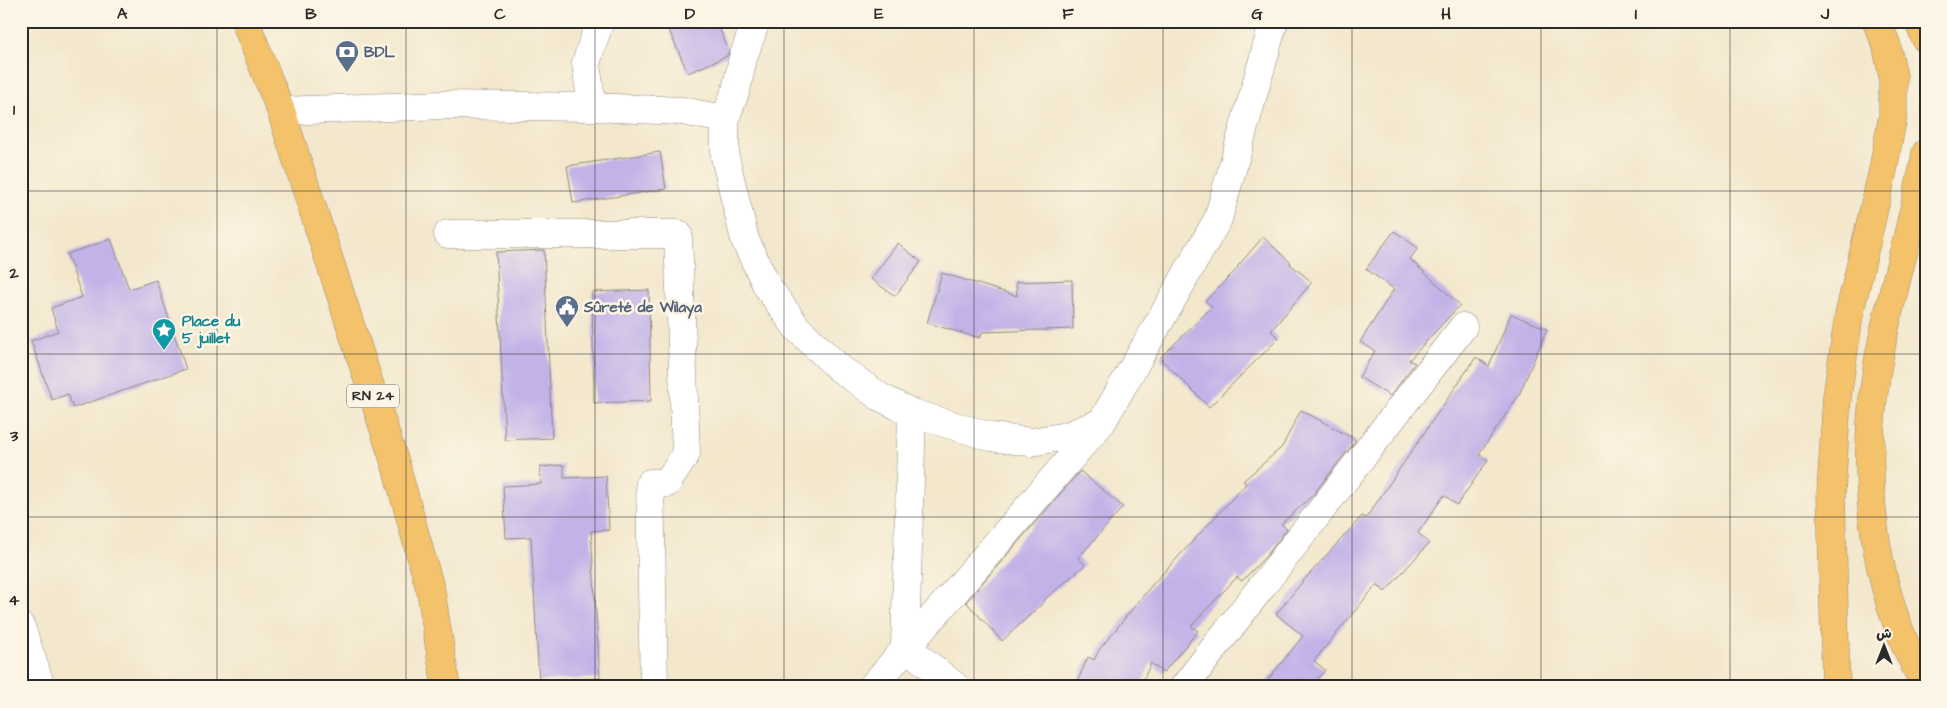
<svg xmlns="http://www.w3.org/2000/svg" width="1947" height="708" viewBox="0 0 1947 708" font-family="'Architects Daughter','Playpen Sans Arabic',sans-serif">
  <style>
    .building { fill: #c3b2e8 }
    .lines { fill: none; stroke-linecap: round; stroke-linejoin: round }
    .minor-casing { stroke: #8f897c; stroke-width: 29 }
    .major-casing { stroke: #8f897c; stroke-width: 29 }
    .highway-casing { stroke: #8f897c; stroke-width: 29 }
    .minor { stroke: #fff; stroke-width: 28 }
    .major { stroke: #f3c26a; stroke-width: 28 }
    .highway { stroke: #f3c26a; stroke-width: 28 }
    .grid { fill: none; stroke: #2b2b2b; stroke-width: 1; stroke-opacity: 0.55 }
    .labels { text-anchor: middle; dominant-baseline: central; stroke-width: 5; stroke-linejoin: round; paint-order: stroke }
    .shield { fill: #fcf5e5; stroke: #6a6863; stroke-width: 1 }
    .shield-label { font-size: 14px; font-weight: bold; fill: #2b2b2b }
    .service-label { font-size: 15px; font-weight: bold; fill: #4e5e75; stroke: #fcf5e5; text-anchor: start }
    .culture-label { font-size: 15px; font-weight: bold; fill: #0d838f; stroke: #fcf5e5; text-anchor: start }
    .neatline { fill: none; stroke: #2b2b2b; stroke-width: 2 }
    .grid-label { font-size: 16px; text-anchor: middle; font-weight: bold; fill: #2b2b2b }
  </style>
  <rect width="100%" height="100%" fill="#fcf5e5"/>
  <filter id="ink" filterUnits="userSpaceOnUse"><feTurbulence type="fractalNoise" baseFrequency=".02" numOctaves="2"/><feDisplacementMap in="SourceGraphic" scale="10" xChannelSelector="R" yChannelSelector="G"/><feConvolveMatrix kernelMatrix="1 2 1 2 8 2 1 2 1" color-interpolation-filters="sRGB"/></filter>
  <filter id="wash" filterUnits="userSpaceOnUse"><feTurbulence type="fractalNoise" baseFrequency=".0096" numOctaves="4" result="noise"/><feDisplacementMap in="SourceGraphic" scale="20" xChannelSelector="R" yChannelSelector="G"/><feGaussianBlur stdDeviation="1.12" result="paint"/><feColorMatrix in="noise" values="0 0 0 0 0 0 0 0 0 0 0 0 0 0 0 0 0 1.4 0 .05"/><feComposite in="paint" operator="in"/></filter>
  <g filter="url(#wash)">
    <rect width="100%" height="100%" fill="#f3e7cc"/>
    <g id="blocks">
      <!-- building -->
      <path class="building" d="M665,21H716L729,51L727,56L688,73Z
        M660,152L666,189L573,203L567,166Z
        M1394,231L1418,248L1410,259L1460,305L1409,360L1415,363L1390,396L1359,377L1375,351L1360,342L1394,289L1366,269Z
        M1263,237L1291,263L1290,264L1312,282L1271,331L1279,338L1209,407L1160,358L1212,307L1205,301L1238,268L1237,267Z
        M111,239L129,289L156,280L186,369L73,408L68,394L52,400L31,341L58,331L51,308L82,297L67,254Z
        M898,243L921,262L895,296L871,279Z
        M544,250L552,438L505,440L496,252Z
        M942,273L1017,296L1016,282L1072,280L1073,329L982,332L980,338L927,323Z
        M649,290L651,401L594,403L592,292Z
        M1511,314L1547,329L1519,395L1479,454L1488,460L1457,505L1444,495L1418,533L1429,543L1385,592L1377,584L1314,661L1325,670L1311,687H1262L1303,636L1276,614L1304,580L1362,516L1366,518L1476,357L1489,366Z
        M1301,410L1356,440L1312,496L1281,524L1287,529L1267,555L1242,581L1237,577L1191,626L1198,631L1163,673L1151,663L1140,687H1075L1088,657L1094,660L1099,650L1152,585L1246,484L1243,481L1282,447Z
        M564,465V478L606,476L609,530L591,531L600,678L539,681L531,537L506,538L503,486L541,484L540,467Z
        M1080,471L1123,507L1078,558L1085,565L1043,601L1044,602L1002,641L966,602Z"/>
    </g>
  </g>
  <g filter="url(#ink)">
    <use href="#blocks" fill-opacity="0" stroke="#8f897c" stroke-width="1"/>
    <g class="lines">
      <!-- minor casing -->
      <g class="minor-casing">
        <path id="minor" d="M592,107L586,63L600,21
          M281,111L444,105L592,107L682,111L725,119V157L745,240L767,286L797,328L839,368L880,397L912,413L991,437L1031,442L1067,436L1102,422
          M725,119L736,90L743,58L756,21
          M448,234H678L686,454L667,483H650L654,687
          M912,413L905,646L956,687
          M21,627L41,687
          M872,687L1102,422L1218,219L1274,21
          M1184,687L1463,327"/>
      </g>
      <!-- major casing -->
      <g class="major-casing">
        <path id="major" d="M245,21L281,111L396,466L431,592L446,687"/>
      </g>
      <!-- highway casing -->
      <g class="highway-casing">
        <path id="highway" d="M1918,21L1926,39
          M1926,153C1915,215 1896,276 1883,337C1858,453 1866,582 1926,686
          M1836,687L1831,493L1837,397L1849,315L1883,170L1893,115V76L1886,43L1876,21"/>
      </g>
      <!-- minor -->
      <use href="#minor" class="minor"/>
      <!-- major -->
      <use href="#major" class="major"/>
      <!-- highway -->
      <use href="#highway" class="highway"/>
    </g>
  </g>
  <!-- grid -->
  <path class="grid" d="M217,21V687M406,21V687M595,21V687M784,21V687M974,21V687M1163,21V687M1352,21V687M1541,21V687M1730,21V687M21,191H1926M21,354H1926M21,517H1926"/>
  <!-- icons -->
  <defs>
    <g id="bank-pin" transform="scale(1.25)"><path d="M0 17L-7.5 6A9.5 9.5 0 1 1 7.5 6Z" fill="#5c6f8a" stroke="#fcf5e5"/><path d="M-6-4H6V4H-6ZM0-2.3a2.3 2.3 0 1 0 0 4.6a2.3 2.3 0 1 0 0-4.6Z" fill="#fff"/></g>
    <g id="civic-pin" transform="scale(1.25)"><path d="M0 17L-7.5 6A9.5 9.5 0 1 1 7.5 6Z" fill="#5c6f8a" stroke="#fcf5e5"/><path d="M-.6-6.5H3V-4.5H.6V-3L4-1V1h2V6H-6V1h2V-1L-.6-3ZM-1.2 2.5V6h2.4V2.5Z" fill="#fff"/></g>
    <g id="sight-pin" transform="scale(1.25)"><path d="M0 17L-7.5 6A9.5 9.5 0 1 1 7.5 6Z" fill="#0f9aa8" stroke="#fcf5e5"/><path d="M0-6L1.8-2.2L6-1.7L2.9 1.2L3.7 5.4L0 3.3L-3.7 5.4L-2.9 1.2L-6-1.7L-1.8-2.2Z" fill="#fff"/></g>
  </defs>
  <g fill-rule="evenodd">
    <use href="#bank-pin" x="347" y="52"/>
    <use href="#civic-pin" x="567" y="307"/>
    <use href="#sight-pin" x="164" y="330"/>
  </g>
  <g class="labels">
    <!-- shield labels -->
    <rect class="shield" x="347" y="384.5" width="52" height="23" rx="4"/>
    <g class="shield-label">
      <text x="373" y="396">RN 24</text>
    </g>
    <!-- service labels -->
    <g class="service-label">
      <text x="364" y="52">BDL</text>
      <text x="584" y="307">Sûreté de Wilaya</text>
    </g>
    <!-- culture labels -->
    <g class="culture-label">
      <text x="182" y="321">Place du<tspan x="182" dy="17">5 juillet</tspan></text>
    </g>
  </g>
  <!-- margin -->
  <rect width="1947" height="708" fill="none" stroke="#fcf5e5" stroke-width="55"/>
  <!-- north arrow -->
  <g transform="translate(1884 646)" stroke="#fcf5e5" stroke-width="4" paint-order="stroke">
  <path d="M0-4L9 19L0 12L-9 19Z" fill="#2b2b2b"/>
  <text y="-8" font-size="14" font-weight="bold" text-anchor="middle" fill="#2b2b2b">ش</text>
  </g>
  <rect x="28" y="28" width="1892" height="652" class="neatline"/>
  <g class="grid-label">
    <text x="122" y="19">A</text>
    <text x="311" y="19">B</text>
    <text x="500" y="19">C</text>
    <text x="690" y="19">D</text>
    <text x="879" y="19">E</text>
    <text x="1068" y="19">F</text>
    <text x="1257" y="19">G</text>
    <text x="1446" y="19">H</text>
    <text x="1636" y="19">I</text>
    <text x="1825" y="19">J</text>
    <text x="14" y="115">1</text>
    <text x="14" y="278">2</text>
    <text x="14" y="441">3</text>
    <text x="14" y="605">4</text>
  </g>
</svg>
